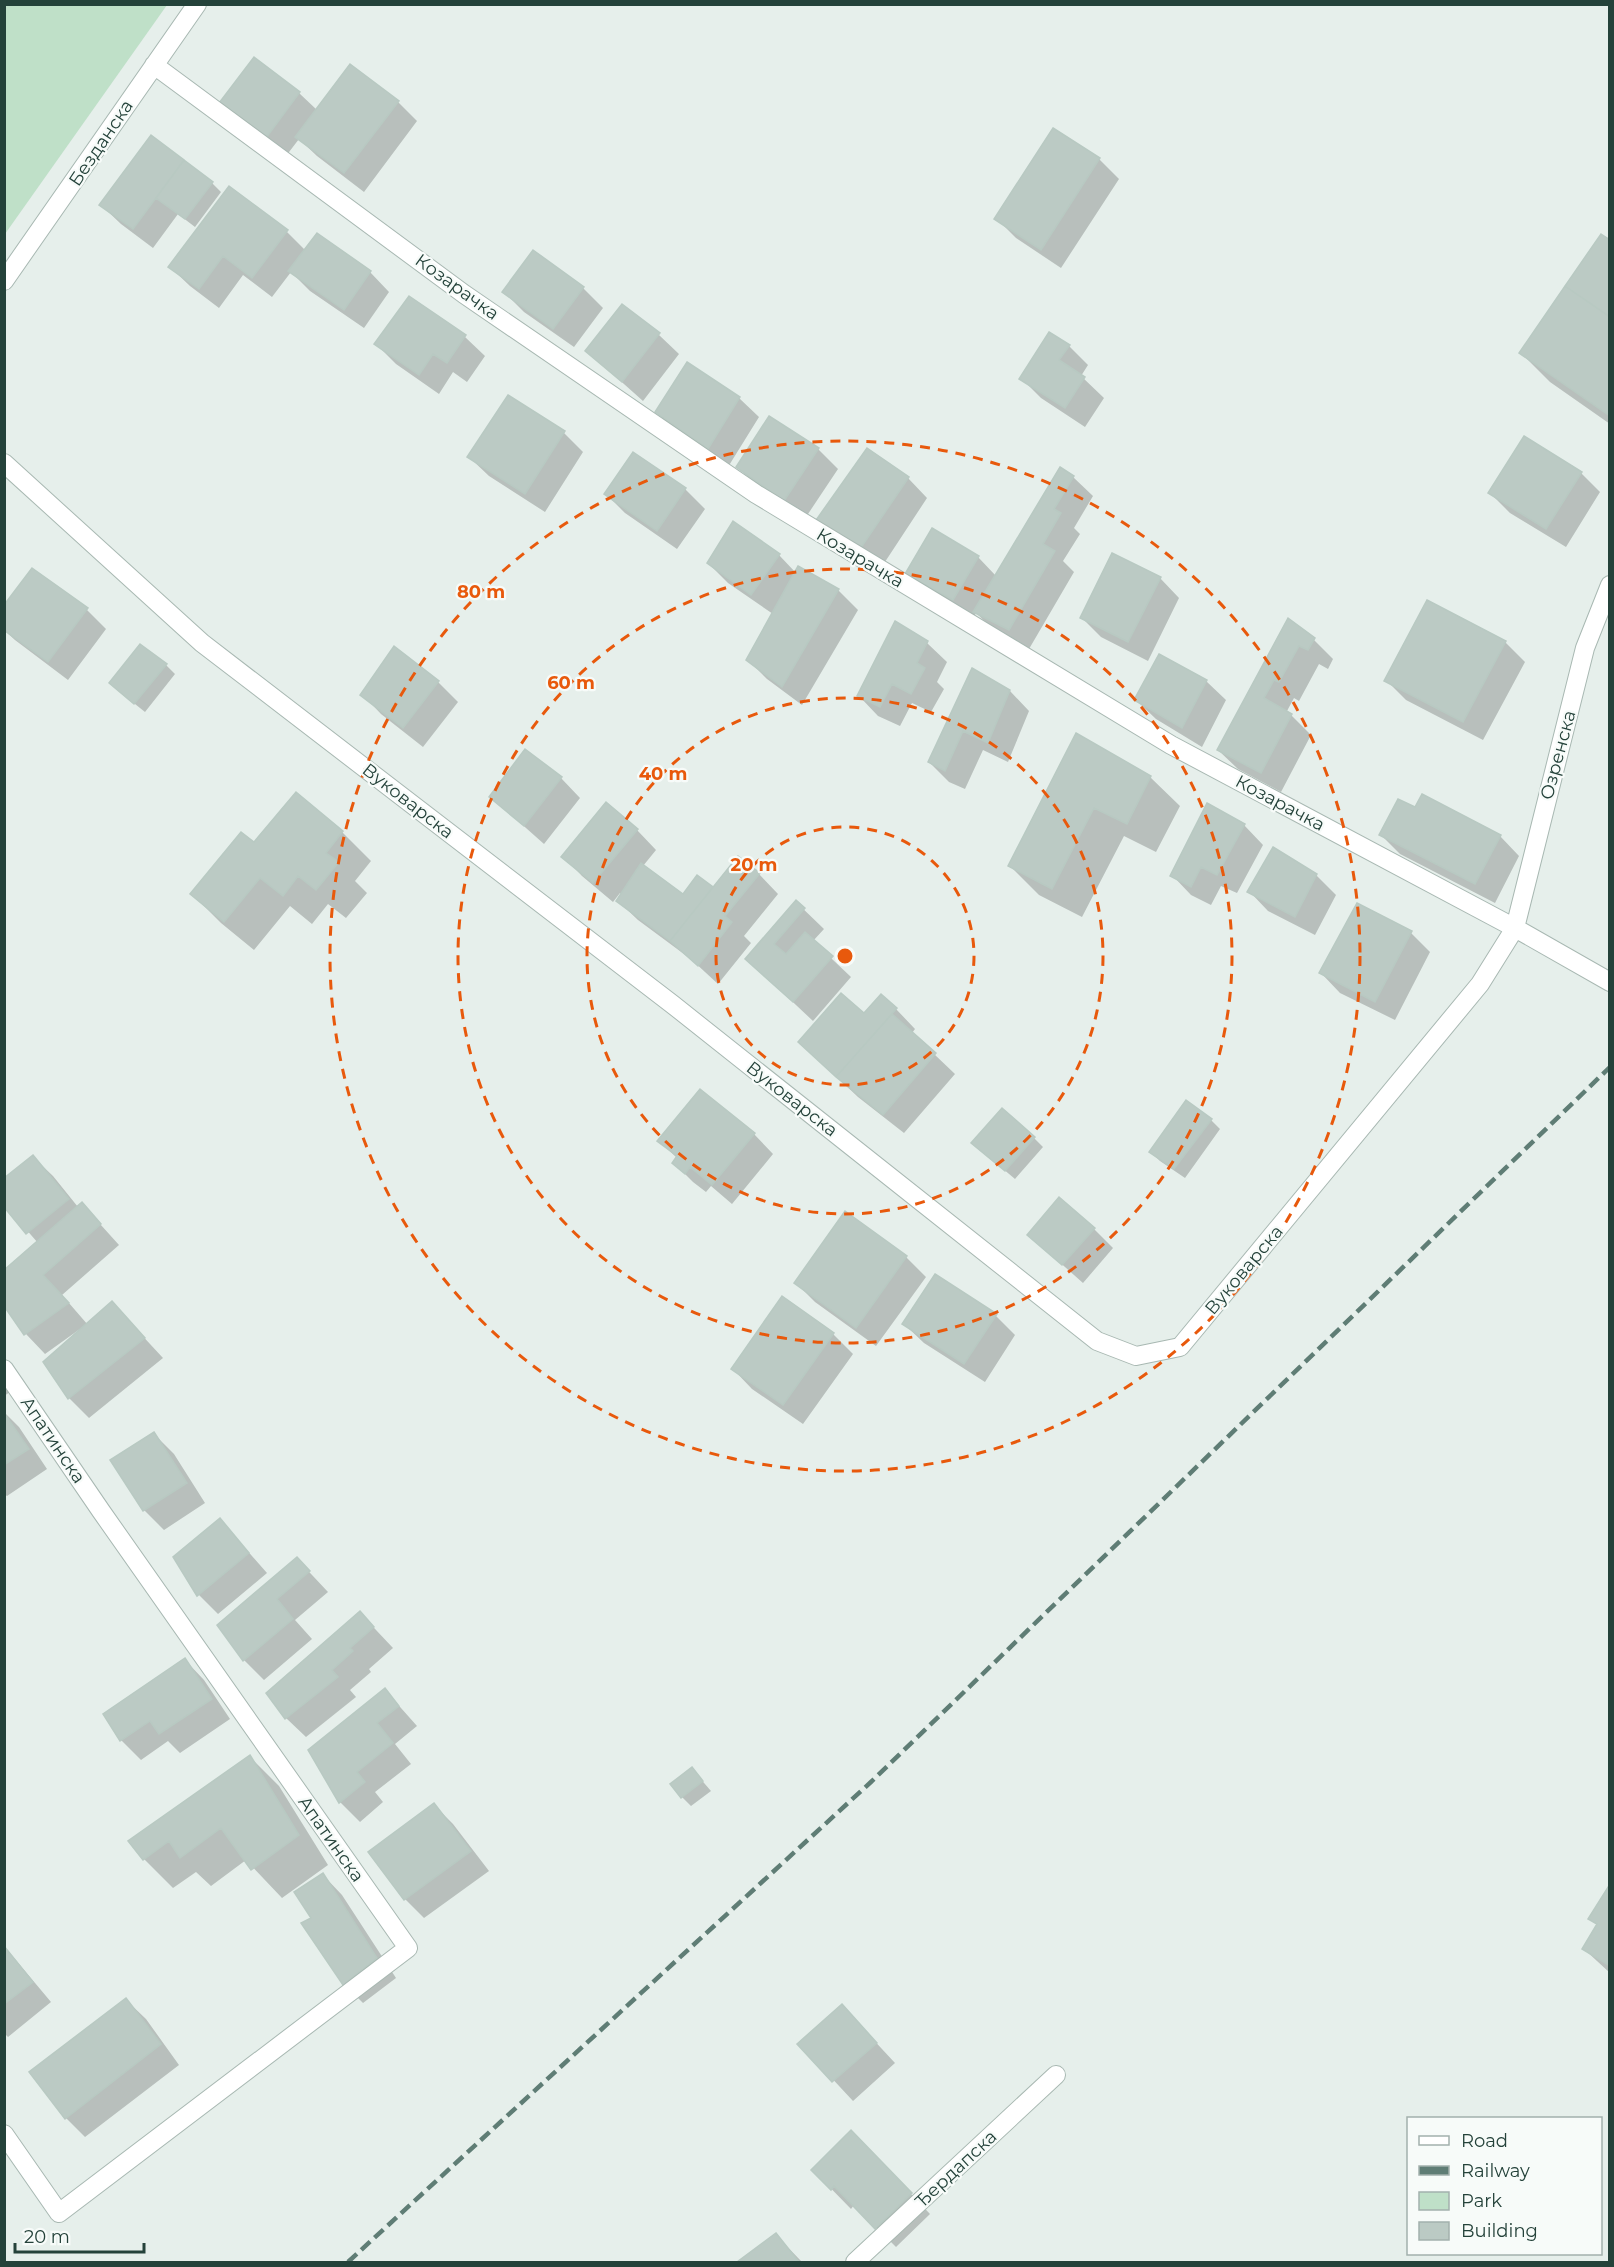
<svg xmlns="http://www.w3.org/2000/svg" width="1614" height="2267" viewBox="0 0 1614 2267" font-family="Montserrat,sans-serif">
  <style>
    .green { fill: #bfe0c8 }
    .shadow { fill: #0003 }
    .building { fill: #bbcac4; stroke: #b8c9c2; stroke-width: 1.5 }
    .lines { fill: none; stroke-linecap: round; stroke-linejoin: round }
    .minor-casing { stroke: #a8b8b2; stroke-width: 20 }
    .minor { stroke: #fff; stroke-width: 18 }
    .rail { stroke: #5f7d75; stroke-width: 4.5; stroke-dasharray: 12 6; stroke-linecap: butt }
    .ring { fill: none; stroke: #e8590c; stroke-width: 3; stroke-dasharray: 10 8 }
    .labels { text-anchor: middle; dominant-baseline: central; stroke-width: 4.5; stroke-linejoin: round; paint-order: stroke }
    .street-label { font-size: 18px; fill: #24423a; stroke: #f7fbf9 }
    .centre { fill: #e8590c; stroke: #f7fbf9; stroke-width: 3 }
    .ring-label { font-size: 18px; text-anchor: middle; font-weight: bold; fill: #e8590c; stroke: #f7fbf9; stroke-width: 4.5; stroke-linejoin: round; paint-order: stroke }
  </style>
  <rect width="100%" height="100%" fill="#e6efeb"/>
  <!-- green -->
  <path class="green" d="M5,4L167,5L5,234L4,5Z"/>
  <!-- shadow -->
  <path class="shadow" d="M254,59L299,93L317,110L398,102L417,121L364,192L317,156L299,139L286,156L241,123Z
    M1054,130L1099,159L1119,179L1061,268L1016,238L996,218Z
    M151,137L212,183L221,192L195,227L178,214L153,248L121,224L101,205Z
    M287,232L306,251L370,272L389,292L364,328L310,291L291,272L272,297L243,275L219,308L190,286L170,267Z
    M1610,241V424L1550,382L1521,353Z
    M534,252L583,288L603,308L574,347L524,312L504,292Z
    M409,299L465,337L485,356L467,382L453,372L439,394L396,364L376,344Z
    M623,306L659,335L679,354L643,401L587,351Z
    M1069,346L1088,365L1081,376L1104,398L1085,427L1041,398L1021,378Z
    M687,364L739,398L759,417L728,467L676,432L657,412Z
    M564,433L583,452L545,512L489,476L469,457Z
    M818,449L838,469L804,520L757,486L738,467Z
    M1581,473L1600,492L1566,547L1510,513L1490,493Z
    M1073,477L1093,496L1074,528L1080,534L1063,561L1074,572L1029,649L995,631L976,613L973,619L926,593L907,574L978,557L996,576Z
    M908,478L927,498L881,568L816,523Z
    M685,489L705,509L677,549L625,513L606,494Z
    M779,555L796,573L838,590L858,610L802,705L767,679L748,660L773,614L728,583L708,563Z
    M1160,578L1179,598L1148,661L1101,637L1082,618Z
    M4,608L87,610L106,629L68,680L15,640L4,630Z
    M1288,621L1314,640L1333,659L1328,669L1319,664L1299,701L1294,698L1287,711L1311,735L1281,792L1238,769L1218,750Z
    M896,624L927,643L947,662L937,682L944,689L931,712L912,703L900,726L878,716L859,696Z
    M1505,642L1525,662L1483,740L1406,700L1386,680Z
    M394,649L438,682L458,702L423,747L381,714L362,694Z
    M166,665L175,674L145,712L120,692Z
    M972,670L1010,691L1029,711L1008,762L983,750L965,789L949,782L929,762Z
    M1206,681L1226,700L1202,747L1156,719L1136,700Z
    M1077,735L1150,777L1180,806L1156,852L1124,836L1082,917L1039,895L1010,866Z
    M561,778L580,798L544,844L491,797Z
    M1416,809L1500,836L1519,856L1495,903L1400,854L1381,835Z
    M1244,825L1263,845L1237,893L1221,886L1211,905L1191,895L1172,875Z
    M637,830L656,850L643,866L683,896L697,877L714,889L759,874L778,894L744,936L751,943L718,984L692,960L638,920L618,901L622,895L620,893L613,902L582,876L563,856Z
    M342,832L371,861L355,881L367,893L346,918L328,904L312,924L290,906L254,950L221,923L192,894L254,845Z
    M1316,875L1336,895L1315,935L1268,911L1249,891Z
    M796,902L824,929L813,941L851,977L813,1021L747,959Z
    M1411,933L1430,952L1395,1020L1340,993L1321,973Z
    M896,1009L915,1029L912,1033L955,1074L904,1133L858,1097L820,1061L864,1016Z
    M1211,1120L1220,1129L1185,1178L1160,1161L1151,1152Z
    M754,1134L773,1154L732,1204L711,1186L706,1192L693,1182L674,1163L677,1158L659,1141Z
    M1034,1138L1043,1147L1015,1179L983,1152Z
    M33,1157L53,1176L78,1207L82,1204L119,1245L62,1295L88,1325L112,1303L163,1358L89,1418L69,1398L45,1363L81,1330L80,1329L45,1354L26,1334L4,1303L38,1243L4,1204Z
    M846,1213L906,1257L926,1277L876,1346L815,1302L796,1283Z
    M1094,1229L1113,1248L1083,1283L1029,1235Z
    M782,1298L833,1334L853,1354L803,1424L752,1389L733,1369Z
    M996,1316L1015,1335L985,1382L924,1343L904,1324Z
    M4,1378L13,1390L4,1396Z
    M4,1412L19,1427L47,1469L7,1496L4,1494Z
    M154,1434L174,1454L205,1503L164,1530L144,1510Z
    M220,1520L267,1573L218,1614L199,1595L175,1558Z
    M297,1559L328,1592L295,1620L312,1639L264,1680L244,1660L219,1625Z
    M360,1613L393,1648L369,1669L371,1672L350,1690L356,1697L306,1737L286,1718Z
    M185,1660L204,1680L230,1719L180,1753L168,1741L141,1760L121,1740L105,1714Z
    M385,1690L417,1726L395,1744L411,1764L375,1792L383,1802L360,1822L340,1802L310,1751Z
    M250,1757L279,1786L328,1865L282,1898L246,1860L211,1886L196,1872L173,1888L144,1859L130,1842Z
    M692,1769L711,1791L691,1806L682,1797Z
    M434,1805L453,1824L489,1871L424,1918L405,1899Z
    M323,1875L342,1895L396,1978L363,2003L344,1984L313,1918Z
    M1610,1887V1973L1584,1949L1598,1926L1590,1919Z
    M4,1946L51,2002L8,2037L4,2033Z
    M126,2000L146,2019L179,2065L85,2137L66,2118Z
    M842,2006L895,2063L853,2101L800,2044Z
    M871,2152L930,2214L896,2247L854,2205L851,2209L813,2170Z
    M776,2235L802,2262H739Z"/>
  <!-- building -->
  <path class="building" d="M254,57L300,92L266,138L219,103Z
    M350,64L399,101L344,173L295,137Z
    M1053,128L1100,158L1041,250L994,219Z
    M151,135L184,160L133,229L99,205Z
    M184,160L213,182L185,219L156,198Z
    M229,186L288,230L252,278L223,256L199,289L168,267Z
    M317,233L371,271L344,310L288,271Z
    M1601,234L1610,240V317L1565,286Z
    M533,250L584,287L553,329L502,292Z
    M1565,286L1610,317V416L1519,353Z
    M409,296L466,335L447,363L433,354L419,375L374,344Z
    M622,304L660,333L622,382L585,351Z
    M1049,332L1070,345L1059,360L1085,377L1065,408L1019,379Z
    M687,362L740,397L708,449L655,412Z
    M508,395L565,431L525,494L467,457Z
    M769,416L819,448L784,501L736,467Z
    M1524,436L1582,472L1546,529L1488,493Z
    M867,448L909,477L860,549L814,523Z
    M633,452L686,488L657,531L604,494Z
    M1060,467L1074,476L1054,509L1061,513L1043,544L1055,551L1009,630L973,612Z
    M733,521L780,554L751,595L707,563Z
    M932,528L979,556L953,600L905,574Z
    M1112,553L1161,577L1128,642L1080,618Z
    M798,566L839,589L782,687L746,660Z
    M32,568L88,608L48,662L4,630V605Z
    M1427,600L1506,641L1463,722L1384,681Z
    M1288,618L1315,638L1308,650L1299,646L1279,682L1274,680L1264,698L1292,714L1261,773L1217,750Z
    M895,621L928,641L917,663L925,668L911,694L892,684L880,707L857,696Z
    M140,644L167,664L134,704L109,683Z
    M394,646L439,681L403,728L360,695Z
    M1159,654L1207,680L1182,728L1134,700Z
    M972,668L1010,690L988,743L963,731L945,771L928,762Z
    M1076,733L1151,776L1127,824L1094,808L1052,889L1008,866Z
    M525,749L562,777L524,826L489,797Z
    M296,792L343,831L326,853L339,862L316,890L298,876L283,896L260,878L224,922L190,894L241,832L254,842Z
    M1422,794L1501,835L1475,884L1379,835L1398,799L1415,807Z
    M606,802L638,829L593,883L561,857Z
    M1207,803L1245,824L1217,875L1201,867L1191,887L1170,876Z
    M1273,847L1317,874L1295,917L1247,892Z
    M738,856L760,873L725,916L732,922L698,966L670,941Z
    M641,863L683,894L697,875L713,887L670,941L616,901Z
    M796,900L805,908L774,944L786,954L805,932L833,956L793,1002L745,959Z
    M1357,903L1412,931L1375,1002L1319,973Z
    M841,993L864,1013L881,994L897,1008L836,1077L798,1042Z
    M892,1014L936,1053L883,1115L836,1077Z
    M700,1089L755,1133L712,1185L690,1167L685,1174L672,1163L677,1156L657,1141Z
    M1186,1100L1212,1119L1174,1169L1149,1152Z
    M1002,1108L1035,1137L1005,1171L971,1143Z
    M33,1155L69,1199L26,1234L4,1207V1178Z
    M1059,1197L1095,1228L1062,1265L1027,1235Z
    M82,1202L101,1224L43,1275L69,1303L24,1335L4,1306V1270Z
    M845,1211L907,1256L856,1328L794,1283Z
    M935,1274L997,1314L964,1364L902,1324Z
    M782,1296L834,1333L783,1405L731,1369Z
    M112,1301L145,1338L68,1399L43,1362Z
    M4,1413L29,1449L4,1465Z
    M154,1432L187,1483L143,1511L110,1460Z
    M220,1518L249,1553L197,1596L173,1557Z
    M297,1557L310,1571L277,1599L293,1619L243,1661L217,1625Z
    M360,1611L374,1627L350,1648L353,1651L332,1670L338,1677L285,1719L266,1693Z
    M185,1658L212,1699L159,1734L150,1721L120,1741L103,1714Z
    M385,1688L399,1706L377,1723L393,1743L357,1772L365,1782L339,1803L308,1750Z
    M250,1755L299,1835L251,1870L221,1828L180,1858L169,1841L143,1860L128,1841Z
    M692,1767L703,1781L681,1798L670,1784Z
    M434,1803L471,1851L404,1900L368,1852Z
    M323,1873L377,1958L343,1985L301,1923L311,1918L294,1892Z
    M1610,1884V1966L1582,1949L1597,1924L1588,1919Z
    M4,1946L33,1982L4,2004Z
    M126,1998L161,2044L65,2119L29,2072Z
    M842,2004L877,2043L832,2082L797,2044Z
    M851,2130L912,2193L875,2229L834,2186L831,2190L811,2170Z
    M776,2233L799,2262H737Z"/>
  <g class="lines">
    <!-- minor casing -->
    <g class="minor-casing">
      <path id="minor" d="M154,65L464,294L756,494L1171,745L1515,928L1610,982
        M4,281L197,4
        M4,463L202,643L672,1004L1097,1341L1136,1356L1180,1347L1480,984L1515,928L1585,648L1610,585
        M4,1369L101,1511L408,1948L59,2213L4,2134
        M855,2262L1056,2075"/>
    </g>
    <!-- minor -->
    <use href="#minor" class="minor"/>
    <!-- rail -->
    <path class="rail" d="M348,2262L872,1781L1610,1067"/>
  </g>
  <!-- distance rings -->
  <g class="ring">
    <circle cx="845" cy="956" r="129"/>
    <circle cx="845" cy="956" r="258"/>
    <circle cx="845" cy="956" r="387"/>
    <circle cx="845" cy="956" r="515"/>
  </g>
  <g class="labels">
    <!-- street labels -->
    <g class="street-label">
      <text transform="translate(101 143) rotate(-56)">Безданска</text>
      <text transform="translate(457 287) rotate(36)">Козарачка</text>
      <text transform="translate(860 558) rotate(31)">Козарачка</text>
      <text transform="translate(1558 755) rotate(-75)">Озренска</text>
      <text transform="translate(408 801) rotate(38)">Вуковарска</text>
      <text transform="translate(1280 803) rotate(28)">Козарачка</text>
      <text transform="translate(792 1099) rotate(38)">Вуковарска</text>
      <text transform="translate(1244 1270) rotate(-50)">Вуковарска</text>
      <text transform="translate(53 1440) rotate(56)">Апатинска</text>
      <text transform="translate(331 1839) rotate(55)">Апатинска</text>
      <text transform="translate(956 2169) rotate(-43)">Ђердапска</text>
    </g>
  </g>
  <circle cx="845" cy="956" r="9" class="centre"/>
  <g class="ring-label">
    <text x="481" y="598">80 m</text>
    <text x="571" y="689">60 m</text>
    <text x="663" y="780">40 m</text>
    <text x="754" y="871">20 m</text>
  </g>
  <!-- border -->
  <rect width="1614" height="2267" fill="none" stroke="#24423a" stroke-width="12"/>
  <!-- legend -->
  <rect x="1407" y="2117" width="195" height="138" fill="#f7fbf9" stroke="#a3b1ad" stroke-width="1.5"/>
  <rect x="1419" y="2136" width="30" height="9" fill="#ffffff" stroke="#a3b1ad" stroke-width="1.5"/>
  <text x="1461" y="2147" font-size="18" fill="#24423a">Road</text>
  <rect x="1419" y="2166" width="30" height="9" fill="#5f7d75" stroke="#a3b1ad" stroke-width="1.5"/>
  <text x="1461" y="2177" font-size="18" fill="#24423a">Railway</text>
  <rect x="1419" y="2192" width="30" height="18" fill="#bfe0c8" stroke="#a3b1ad" stroke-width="1.5"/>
  <text x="1461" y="2207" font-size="18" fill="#24423a">Park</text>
  <rect x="1419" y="2222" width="30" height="18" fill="#bbcac4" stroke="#a3b1ad" stroke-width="1.5"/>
  <text x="1461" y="2237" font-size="18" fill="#24423a">Building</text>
  <!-- scale -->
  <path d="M15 2243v9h129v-9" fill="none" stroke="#24423a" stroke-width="3"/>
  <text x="24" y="2243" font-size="18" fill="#24423a" stroke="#f7fbf9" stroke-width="4.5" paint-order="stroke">20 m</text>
</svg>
